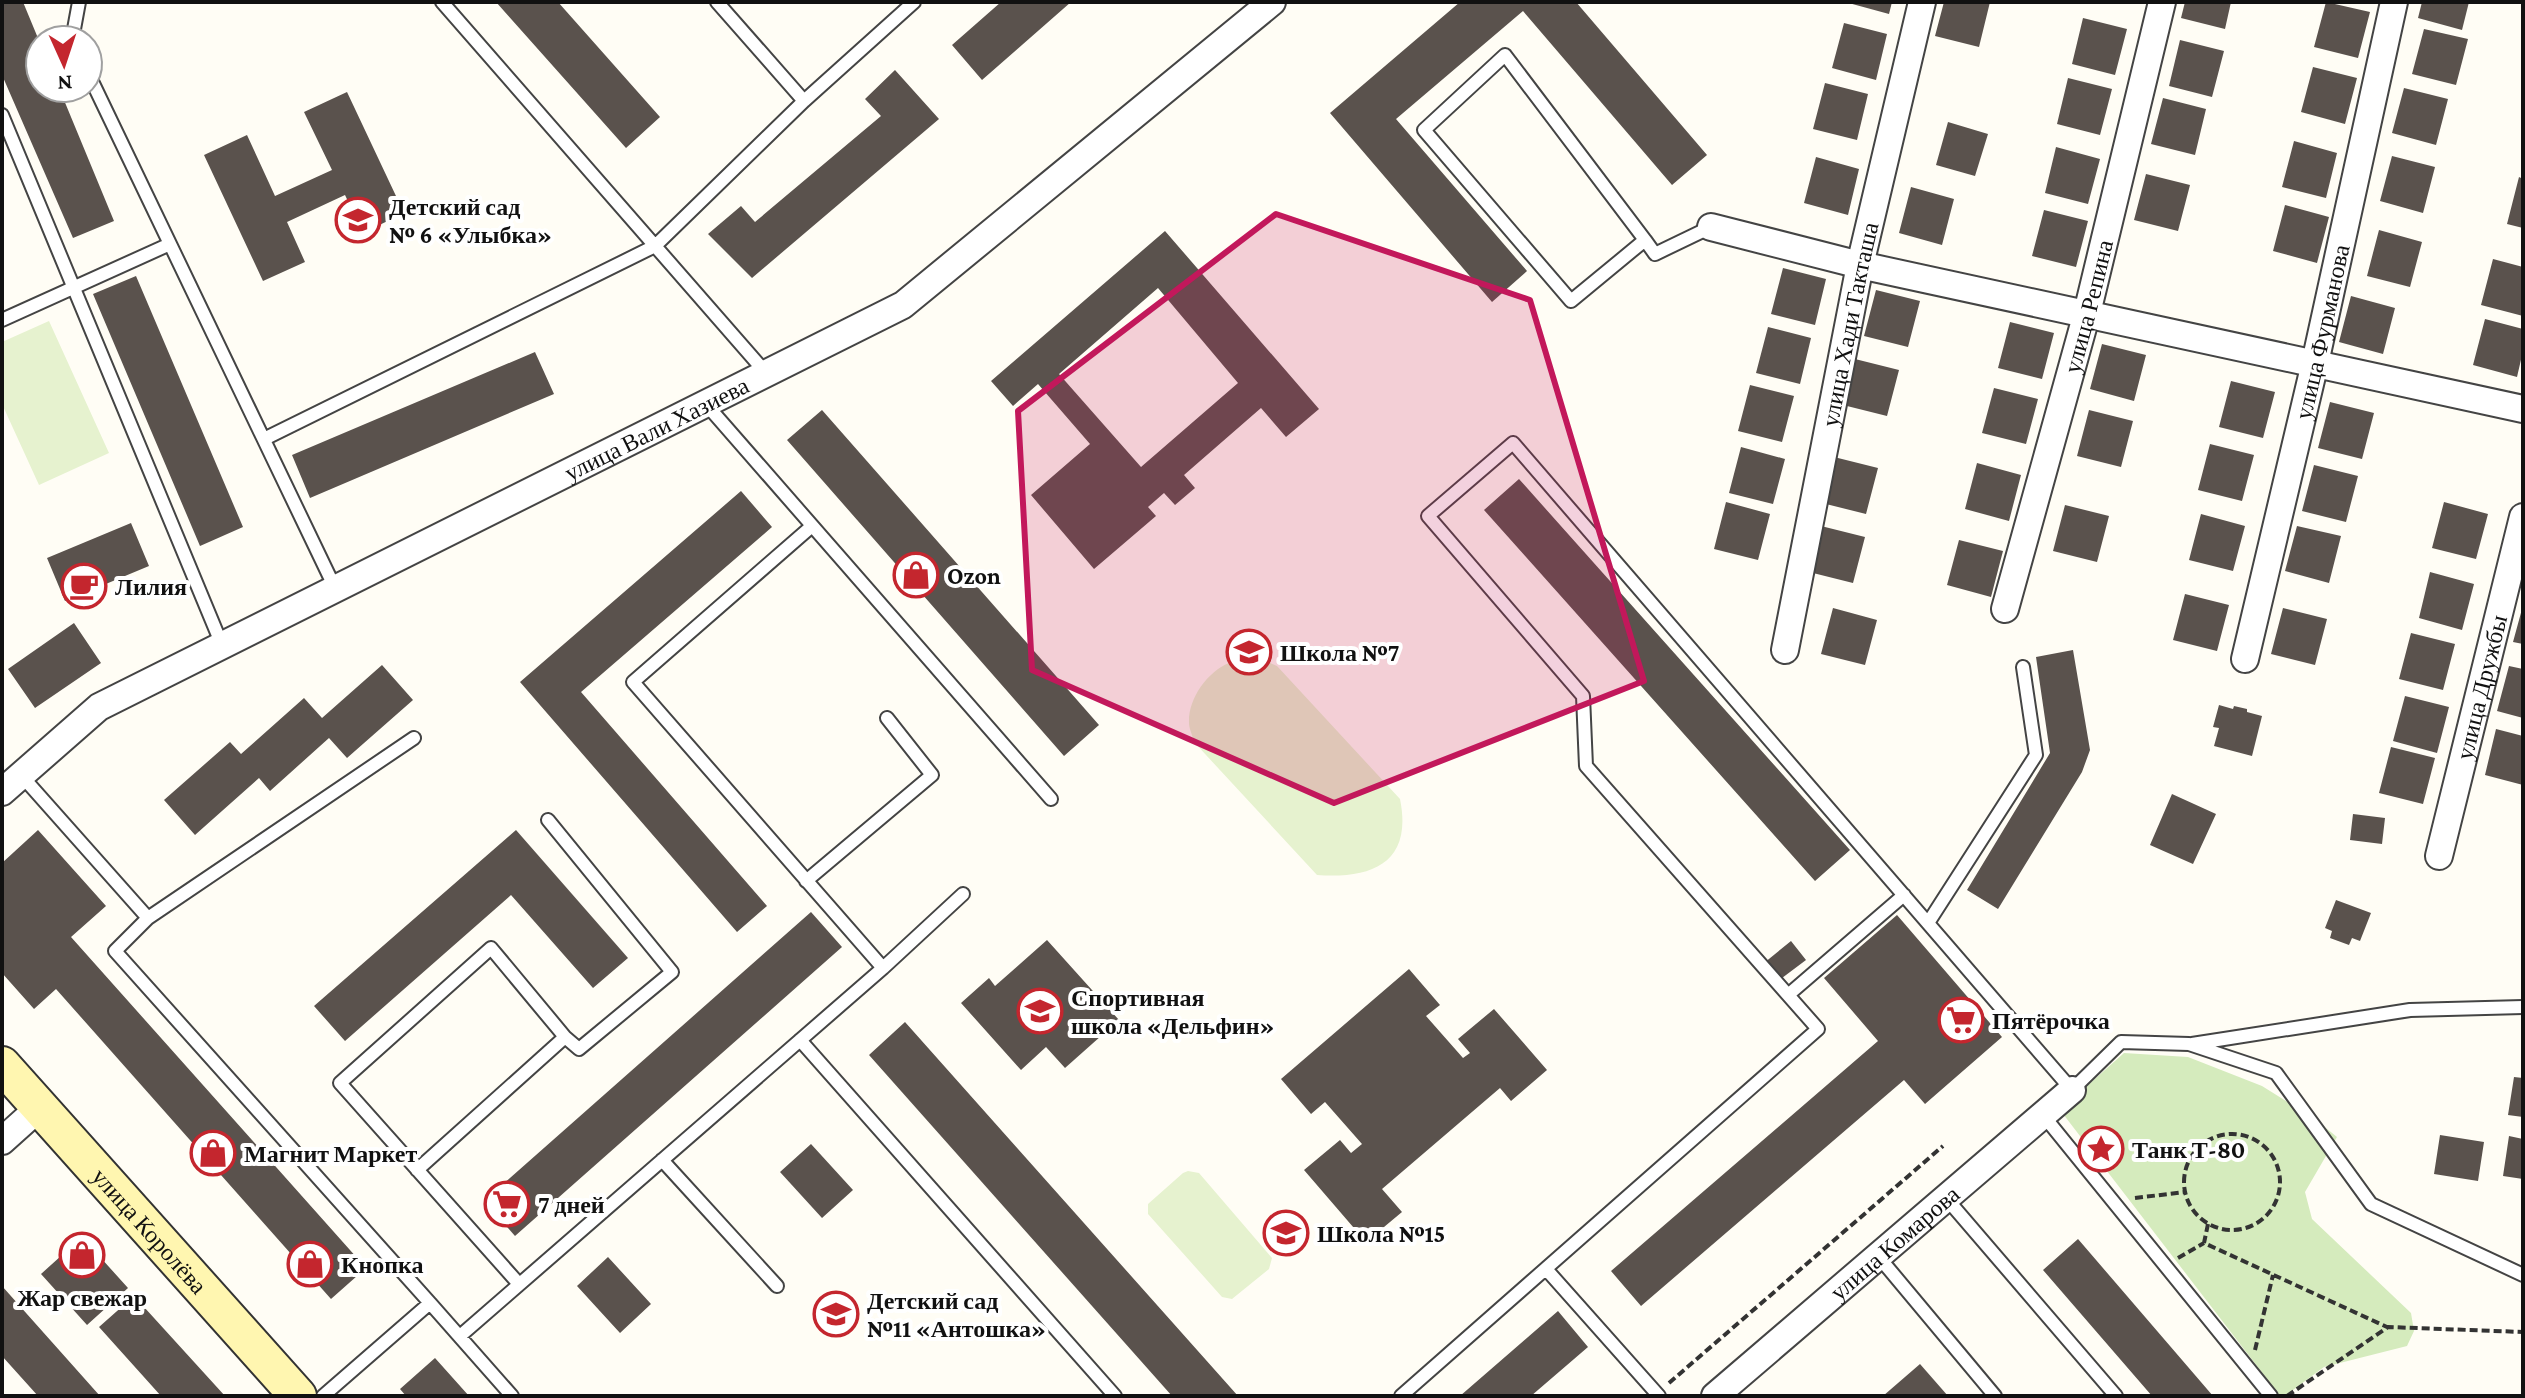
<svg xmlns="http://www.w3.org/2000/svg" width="2525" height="1398" viewBox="0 0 2525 1398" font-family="'Crimson Pro',serif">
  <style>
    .green { fill: #d5ebbd }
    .pitch { fill: #e6f2cf }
    .building { fill: #5a524d; fill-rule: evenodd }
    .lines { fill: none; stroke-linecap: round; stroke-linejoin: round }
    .lane-casing { stroke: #444; stroke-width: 16 }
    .street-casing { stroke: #444; stroke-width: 30 }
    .secondary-casing { stroke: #333; stroke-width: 40 }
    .path { stroke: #333; stroke-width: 4; stroke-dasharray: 8 4; stroke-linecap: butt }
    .lane { stroke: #fff; stroke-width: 12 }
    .street { stroke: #fff; stroke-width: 26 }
    .secondary { stroke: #fff6b0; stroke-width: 36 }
    .marked { fill: #c2185b; fill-opacity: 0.2; stroke: #c2185b; stroke-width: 6; stroke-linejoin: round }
    .labels { text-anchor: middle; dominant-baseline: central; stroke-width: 8; stroke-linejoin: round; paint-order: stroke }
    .poi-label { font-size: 24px; font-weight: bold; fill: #111; stroke: #fff; text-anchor: start }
    .street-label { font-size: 24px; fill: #111; stroke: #fff }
  </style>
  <rect width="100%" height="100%" fill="#fffdf5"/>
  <!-- green -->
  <path class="green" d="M2124,1053L2188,1057L2262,1086L2316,1120L2337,1137L2305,1192L2312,1219L2411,1313L2414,1331L2407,1346L2324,1367L2285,1396H2280L2060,1110Z"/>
  <!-- pitch -->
  <path class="pitch" d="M49,321L109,453L39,485L2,404V342Z
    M1261,659L1277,666L1400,799C1413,863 1372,879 1317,875L1194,742C1193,736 1189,729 1189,723C1188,699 1207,672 1229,663C1240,660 1250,660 1261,659Z
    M1188,1171L1199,1173L1272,1258L1269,1269L1232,1299L1222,1297L1148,1214V1204L1183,1173Z"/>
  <!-- building -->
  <path class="building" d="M2,2H23L40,43V88H59L114,221L73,238L2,75Z
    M496,2H558L660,117L626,148Z
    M1001,2H1071L982,80L952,45Z
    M1460,2H1576L1707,155L1672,185L1523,11L1396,119L1527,271L1492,302L1330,113Z
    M1845,2H1892L1889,14Z
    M1944,2H1990L1979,47L1935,36Z
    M2185,2H2231L2225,29L2181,18Z
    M2326,2L2370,12L2358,58L2314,47Z
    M2422,2H2469L2462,30L2418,18Z
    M2083,18L2127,29L2115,75L2072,64Z
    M1844,23L1887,34L1876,80L1832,68Z
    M2424,29L2468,39L2456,85L2412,74Z
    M2180,40L2224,51L2212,97L2169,86Z
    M2313,67L2357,78L2345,124L2301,112Z
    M895,70L939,119L752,278L708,234L741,206L755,222L881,116L865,99Z
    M2068,78L2112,89L2100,135L2057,124Z
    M1825,83L1868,94L1857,140L1813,129Z
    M2404,88L2448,99L2436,145L2392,133Z
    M347,92L404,213L363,233L345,195L287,222L305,262L263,281L204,155L247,135L275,196L332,170L304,112Z
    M2163,98L2206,109L2195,155L2151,144Z
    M1948,122L1988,134L1975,176L1936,165Z
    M2294,141L2337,153L2326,198L2282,187Z
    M2056,147L2100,159L2088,204L2045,193Z
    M2392,156L2435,167L2423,213L2380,201Z
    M1816,157L1859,169L1848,215L1804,203Z
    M2146,174L2190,185L2178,231L2134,220Z
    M2519,177L2523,179V228L2507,224Z
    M1911,187L1954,199L1942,245L1899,233Z
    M2285,205L2329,217L2317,263L2273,251Z
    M2044,210L2088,221L2076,267L2032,256Z
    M2379,230L2422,242L2410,287L2367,276Z
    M1165,231L1319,409L1286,437L1261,408L1184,475L1195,488L1175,505L1164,493L1148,507L1156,516L1094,569L1031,495L1090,444L1038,384L1013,406L991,381ZM1158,288L1238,383L1141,467L1059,374Z
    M2493,259L2523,267V316L2481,305Z
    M1783,268L1826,279L1815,325L1771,314Z
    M136,276L243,527L200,546L93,294Z
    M1876,290L1920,301L1908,347L1864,336Z
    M2351,296L2395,308L2383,354L2339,342Z
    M2485,319L2523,329V351L2517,377L2473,365Z
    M2010,322L2054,333L2042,379L1998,368Z
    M1768,327L1811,338L1800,384L1756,373Z
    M2102,344L2146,355L2134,401L2090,389Z
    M535,352L554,394L310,498L292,455Z
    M1855,359L1899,370L1887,416L1843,405Z
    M2231,381L2275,392L2263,438L2219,427Z
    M1750,385L1794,396L1782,442L1738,431Z
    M1994,388L2038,399L2026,444L1982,433Z
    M2330,402L2374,413L2362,459L2318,448Z
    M822,410L1099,725L1064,756L787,440Z
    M2089,410L2133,421L2121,467L2077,456Z
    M2210,444L2254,455L2242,501L2198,490Z
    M1741,447L1785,459L1773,504L1729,493Z
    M1834,457L1878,468L1866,514L1822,503Z
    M1977,463L2021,475L2009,521L1965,509Z
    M2314,465L2358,476L2346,522L2302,511Z
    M1519,479L1850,850L1815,881L1484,510Z
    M741,491L772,527L581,692L767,906L737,932L520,682Z
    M1726,502L1770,514L1758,560L1714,549Z
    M2444,502L2488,514L2476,559L2432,548Z
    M2065,505L2109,516L2097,562L2053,551Z
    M2201,514L2245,526L2233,571L2189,560Z
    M131,523L149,566L65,601L47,558Z
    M1821,526L1865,537L1853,583L1809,572Z
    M2297,526L2341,536L2329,583L2285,571Z
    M1959,540L2003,551L1991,597L1947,585Z
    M2430,572L2474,584L2462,630L2419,618Z
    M2185,594L2229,605L2217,651L2173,640Z
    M1833,608L1877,620L1865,665L1821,654Z
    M2283,608L2327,619L2315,665L2271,654Z
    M2522,609H2523V644L2513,642Z
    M74,623L101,663L35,708L8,669Z
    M2411,633L2455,644L2443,690L2399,679Z
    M2073,650L2090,750L2082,772L1998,909L1967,890L2050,753L2036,657Z
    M382,665L413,700L347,758L329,738L270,791L259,778L195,835L164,800L230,742L241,754L304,698L322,718Z
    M2509,666L2523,669V718L2497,711Z
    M2405,696L2449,707L2437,753L2393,741Z
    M2219,705L2233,709L2234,706L2247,709V712L2262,716L2252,756L2214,746L2219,728L2213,727Z
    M2496,729L2523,736V785L2485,775Z
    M2391,747L2435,758L2423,804L2379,793Z
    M2172,794L2216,814L2193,864L2150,845Z
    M2353,814L2385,818L2382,844L2350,840Z
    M38,830L106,906L71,937L366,1268L331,1299L56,989L34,1009L2,973V882L4,880L2,877V863Z
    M516,830L628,958L593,988L511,895L345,1041L314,1006Z
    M2336,900L2371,913L2360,941L2352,938L2349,945L2330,938L2332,931L2325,928Z
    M811,912L842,947L515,1236L484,1201Z
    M1897,915L2002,1037L1925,1104L1904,1080L1641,1306L1611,1271L1878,1041L1824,978Z
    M1047,940L1119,1020L1065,1068L1046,1047L1021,1070L961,1003L989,978L995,986Z
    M1791,941L1806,960L1778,981L1764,963Z
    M1409,969L1440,1005L1426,1016L1463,1058L1470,1053L1458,1039L1494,1009L1547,1070L1511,1101L1500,1088L1382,1189L1402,1212L1366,1242L1304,1170L1340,1140L1351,1153L1362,1144L1325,1102L1311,1114L1281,1079Z
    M905,1022L1238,1396H1172L869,1055Z
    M2514,1077L2523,1078V1117L2508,1115Z
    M2440,1135L2484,1142L2478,1181L2434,1174Z
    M2509,1136L2523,1139V1179L2503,1176Z
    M811,1144L853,1190L822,1218L780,1172Z
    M82,1237L128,1288L87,1325L41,1274Z
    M2078,1239L2213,1396H2152L2043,1270Z
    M608,1257L651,1304L620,1333L577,1286Z
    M2,1286L100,1396H38L2,1356Z
    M134,1296L225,1396H161L99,1327Z
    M1558,1311L1588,1347L1531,1396H1460Z
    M435,1358L469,1396H406L400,1389Z
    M1920,1364L1948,1396H1883Z"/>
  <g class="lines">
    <!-- lane casing -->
    <g class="lane-casing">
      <path id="lane" d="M442,2L766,373
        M717,2L804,101
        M72,40L79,2
        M88,73L335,588
        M2,115L222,645
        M1645,240L1571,301L1424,130L1505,55L1645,240L1655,254L1711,227
        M2,320L170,244
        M705,403L1051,799
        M264,439L655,246L804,101L914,2
        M21,775L148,918L115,951L430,1303
        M806,881L932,775L887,718
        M1904,895L1788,995L1586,766L1583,696L1428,516L1513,443L2072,1090L2121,1042L2189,1044L2276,1073L2371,1204L2523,1275
        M148,918L414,738
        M1928,923L2036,755L2023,667
        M883,968L963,894
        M800,1040L1115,1396
        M2192,1044L2410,1010L2523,1007
        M2043,1115L2271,1396
        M662,1160L777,1286
        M417,1170L565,1037
        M1946,1198L2116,1396
        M1878,1256L1995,1396
        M1546,1269L1659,1396
        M519,1284L340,1083L491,948L565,1037L579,1049L672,972L548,820
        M460,1336L883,968L633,682L812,526
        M323,1396L430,1303L512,1396
        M1401,1396L1818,1029L1788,995"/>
    </g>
    <!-- street casing -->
    <g class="street-casing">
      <g id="street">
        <path d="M1711,227L1860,265L2523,409"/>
        <path id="s1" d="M2005,609L2087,313L2162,2"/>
        <path id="s2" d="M1785,650L1860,265L1922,2"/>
        <path id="s3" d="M2245,659L2315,363L2394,2"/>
        <path id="s4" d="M2,792L99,707L903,305L1272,2"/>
        <path id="s5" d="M2439,856L2523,517"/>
        <path d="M2,1141L41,1106"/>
        <path id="s6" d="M1715,1396L2072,1090"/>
      </g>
    </g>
    <!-- secondary casing -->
    <g class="secondary-casing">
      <g id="secondary">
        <path id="s7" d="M2,1065L298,1396"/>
      </g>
    </g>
    <!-- path -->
    <path class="path" d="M2184 1182a48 48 0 1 1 96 0a48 48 0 1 1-96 0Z
      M2135,1198L2185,1192
      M2208,1224L2204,1243L2387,1327
      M2178,1258L2204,1243
      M2255,1350L2273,1275
      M1669,1383L1943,1146
      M2287,1396L2388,1327L2523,1332"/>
    <!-- lane -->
    <use href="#lane" class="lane"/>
    <!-- street -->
    <use href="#street" class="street"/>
    <!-- secondary -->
    <use href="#secondary" class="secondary"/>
  </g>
  <!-- marked area -->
  <path class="marked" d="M1276,214L1530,300L1644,681L1334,803L1032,670L1018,411Z"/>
  <!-- icons -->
  <defs>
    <g id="school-ring" transform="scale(2.3)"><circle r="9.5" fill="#fff" stroke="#c4262e" stroke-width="1.5"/><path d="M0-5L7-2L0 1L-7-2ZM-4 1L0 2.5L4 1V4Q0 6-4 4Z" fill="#c4262e"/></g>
    <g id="shop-ring" transform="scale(2.3)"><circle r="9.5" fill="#fff" stroke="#c4262e" stroke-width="1.5"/><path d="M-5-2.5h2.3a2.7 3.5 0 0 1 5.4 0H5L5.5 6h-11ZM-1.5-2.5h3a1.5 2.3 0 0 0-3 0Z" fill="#c4262e"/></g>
    <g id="cafe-ring" transform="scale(2.3)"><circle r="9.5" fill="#fff" stroke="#c4262e" stroke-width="1.5"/><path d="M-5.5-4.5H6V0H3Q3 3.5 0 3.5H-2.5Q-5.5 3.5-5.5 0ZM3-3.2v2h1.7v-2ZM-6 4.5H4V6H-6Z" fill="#c4262e"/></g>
    <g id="supermarket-ring" transform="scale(2.3)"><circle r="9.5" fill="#fff" stroke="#c4262e" stroke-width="1.5"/><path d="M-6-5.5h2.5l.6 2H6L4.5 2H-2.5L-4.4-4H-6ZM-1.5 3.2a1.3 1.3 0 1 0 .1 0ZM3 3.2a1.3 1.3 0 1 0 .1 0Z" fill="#c4262e"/></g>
    <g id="sight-ring" transform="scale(2.3)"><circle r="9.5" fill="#fff" stroke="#c4262e" stroke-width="1.5"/><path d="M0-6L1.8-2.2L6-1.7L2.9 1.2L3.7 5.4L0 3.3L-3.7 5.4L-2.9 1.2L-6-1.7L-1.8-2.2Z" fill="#c4262e"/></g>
  </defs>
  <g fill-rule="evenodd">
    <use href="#school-ring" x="358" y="220"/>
    <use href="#shop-ring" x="916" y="575"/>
    <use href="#cafe-ring" x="84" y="586"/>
    <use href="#school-ring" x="1249" y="652"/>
    <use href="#school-ring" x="1040" y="1011"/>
    <use href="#supermarket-ring" x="1961" y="1020"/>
    <use href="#sight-ring" x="2101" y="1149"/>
    <use href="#shop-ring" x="213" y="1153"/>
    <use href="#supermarket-ring" x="507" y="1204"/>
    <use href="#school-ring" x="1286" y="1233"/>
    <use href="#shop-ring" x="82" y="1255"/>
    <use href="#shop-ring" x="310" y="1264"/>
    <use href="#school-ring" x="836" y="1314"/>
  </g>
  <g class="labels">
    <!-- poi labels -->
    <g class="poi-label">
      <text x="389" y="206">Детский сад<tspan x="389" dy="28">№ 6 «Улыбка»</tspan></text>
      <text x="947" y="575">Ozon</text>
      <text x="115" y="586">Лилия</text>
      <text x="1280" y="652">Школа №7</text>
      <text x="1071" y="997">Спортивная<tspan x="1071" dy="28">школа «Дельфин»</tspan></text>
      <text x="1992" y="1020">Пятёрочка</text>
      <text x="2132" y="1149">Танк Т-80</text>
      <text x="244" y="1153">Магнит Маркет</text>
      <text x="538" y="1204">7 дней</text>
      <text x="1317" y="1233">Школа №15</text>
      <text x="341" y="1264">Кнопка</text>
      <text x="82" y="1297" text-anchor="middle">Жар свежар</text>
      <text x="867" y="1300">Детский сад<tspan x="867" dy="28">№11 «Антошка»</tspan></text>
    </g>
    <!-- street labels -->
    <g class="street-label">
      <text stroke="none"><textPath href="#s1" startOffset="314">улица Репина</textPath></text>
      <text stroke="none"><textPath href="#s2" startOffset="332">улица Хади Такташа</textPath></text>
      <text stroke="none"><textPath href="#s3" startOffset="336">улица Фурманова</textPath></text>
      <text stroke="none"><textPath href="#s4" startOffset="752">улица Вали Хазиева</textPath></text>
      <text stroke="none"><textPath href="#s5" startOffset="174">улица Дружбы</textPath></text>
      <text stroke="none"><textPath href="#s7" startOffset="222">улица Королёва</textPath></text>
      <text stroke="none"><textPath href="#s6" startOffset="236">улица Комарова</textPath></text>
    </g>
  </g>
  <!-- border -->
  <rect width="2525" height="1398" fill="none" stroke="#111111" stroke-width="8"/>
  <!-- north arrow -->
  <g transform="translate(64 64) rotate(177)"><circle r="38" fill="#ffffff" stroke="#a0a0a0" stroke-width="2"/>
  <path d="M0-6L14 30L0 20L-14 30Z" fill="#c4262e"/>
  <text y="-12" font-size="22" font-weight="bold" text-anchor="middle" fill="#111111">N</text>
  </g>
</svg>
